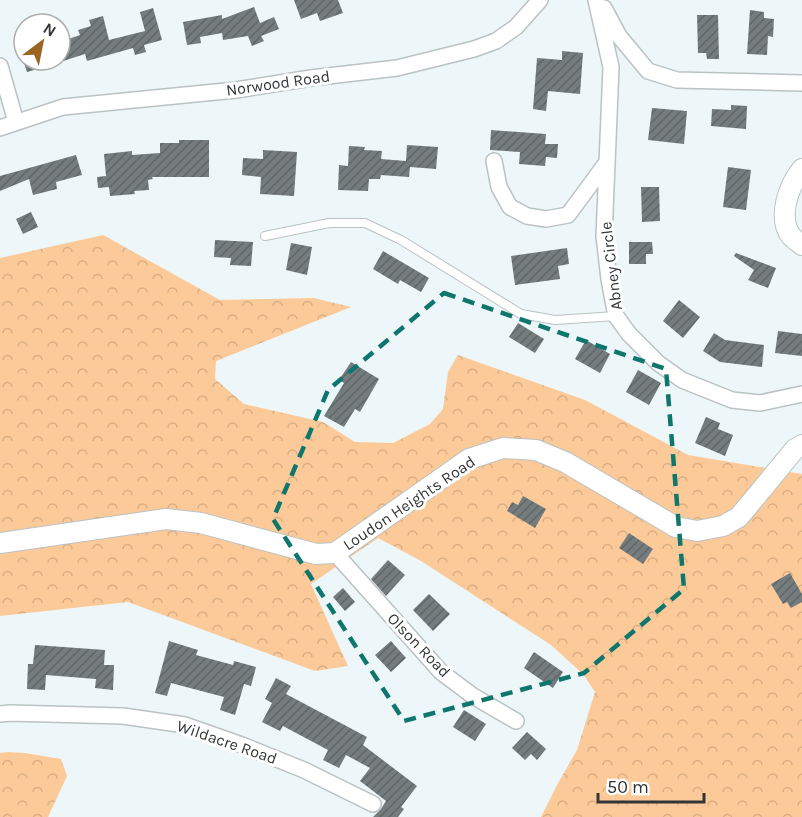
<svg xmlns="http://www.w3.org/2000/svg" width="802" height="817" viewBox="0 0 802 817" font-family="Karla,sans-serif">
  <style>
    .forest { fill: url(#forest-crowns) }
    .building { fill: url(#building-hatch) }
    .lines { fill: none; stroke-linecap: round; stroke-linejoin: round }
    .service-casing { stroke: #bac2c4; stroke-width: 10 }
    .minor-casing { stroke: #bac2c4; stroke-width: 18 }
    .tertiary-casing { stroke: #bac2c4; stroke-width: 22 }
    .service { stroke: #fff; stroke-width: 8 }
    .minor { stroke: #fff; stroke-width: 15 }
    .tertiary { stroke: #fff; stroke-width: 20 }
    .marked { fill: none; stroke: #0f766e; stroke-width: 4.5; stroke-dasharray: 12 8; stroke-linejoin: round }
    .labels { text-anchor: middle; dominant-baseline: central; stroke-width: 6; stroke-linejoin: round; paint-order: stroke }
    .street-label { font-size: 16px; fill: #333637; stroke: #fff }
  </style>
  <defs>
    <pattern id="forest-crowns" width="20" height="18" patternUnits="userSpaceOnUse" patternTransform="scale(1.5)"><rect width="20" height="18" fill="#fcca98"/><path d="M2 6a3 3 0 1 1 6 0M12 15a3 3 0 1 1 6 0" fill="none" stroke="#d8ae84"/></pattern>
    <pattern id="building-hatch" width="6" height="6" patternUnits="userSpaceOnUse" patternTransform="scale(1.5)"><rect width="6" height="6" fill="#747c7e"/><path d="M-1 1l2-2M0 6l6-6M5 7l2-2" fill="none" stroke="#606668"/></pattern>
  </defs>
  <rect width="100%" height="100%" fill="#edf6f8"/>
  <!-- forest -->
  <path class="forest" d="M103,235L220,300L314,298L351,307L216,361L215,379L244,404L323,422L355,442L393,443L430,424L443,409L448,372L458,355L585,400L688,455L802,474V817H541L557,785L577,750L595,692L583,674L551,645L421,561L378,538L311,584L348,666L315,671L128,602L0,616V258Z
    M7,752L25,753L61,759L67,776L48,817H0V753Z"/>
  <!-- building -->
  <path class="building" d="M294,0H338L343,13L320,21L317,13L301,19Z
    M254,7L260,23L274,17L279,29L261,36L264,41L252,46L248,36L223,40L222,33L200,37L201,43L187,45L183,22L222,15V19Z
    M153,8L162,40L144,45L146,52L135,55L133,48L87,61L85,54L60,62V42L80,35L78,30L91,26L89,20L103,16L109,40L145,31L140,12Z
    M750,10L764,12V18L774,19L773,37L768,36L767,55L747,54Z
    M697,15H718L719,59H707L706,53H698Z
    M562,51L583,53L580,94L548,91L546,111L533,109L537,58L562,60Z
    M23,60H58L59,63L27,72Z
    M731,105L747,106L746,129L711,126L712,109L731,110Z
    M652,108L687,111L684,144L648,140Z
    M491,130L546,134L545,144H558L557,158L546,157L545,166L519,164L520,152L490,150Z
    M179,140H209V177H152L153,179L148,180L149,190L134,191L135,194L110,196L109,187L98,188L97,177L106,176L104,154L132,151V155L160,153V143H179Z
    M407,145L438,147L436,169L410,167L409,177L381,175L380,179H369L368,191L338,190L339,165L348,166L349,146L365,147L364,150L382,151L381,159L406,161Z
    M263,150L297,152L294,196L260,194L261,177L242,175L243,158L263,159Z
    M76,155L82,175L56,182L57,189L33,195L29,179L0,191V176Z
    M728,167L751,170L746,210L723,207Z
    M641,187H659L660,221L642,222Z
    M31,212L38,227L23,234L16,219Z
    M215,240L253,242L251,266L230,265L231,258L214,257Z
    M629,242H652L653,254H646V264H629Z
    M291,243L312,247L307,275L286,270Z
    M567,248L569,264L558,266L560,279L515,285L511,256Z
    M383,251L429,278L421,292L400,280L398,284L373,269Z
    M736,253L776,268L768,288L748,280L754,270L734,256Z
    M679,300L700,317L683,338L663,321Z
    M518,323L544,339L535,353L509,337Z
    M778,331L802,334V356L775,353Z
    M714,333L725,340L764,345L762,367L720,362L703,351Z
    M586,340L610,354L600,373L575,359Z
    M351,362L379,379L360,412L355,409L344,427L324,416L344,383L339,380Z
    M638,370L661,383L649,405L626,392Z
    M706,417L720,423L718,429L733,435L725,456L695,443Z
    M523,496L546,509L535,528L507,511L512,502L518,505Z
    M629,533L653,549L643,564L619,548Z
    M388,560L405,575L386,596L371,579Z
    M790,573L802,594V602L791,608L787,602L783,604L771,584Z
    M343,588L355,602L345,611L333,597Z
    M429,594L450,614L433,631L413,610Z
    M169,641L198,650L196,655L233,665L234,661L256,667L251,686L244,684L235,715L220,710L224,697L171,683L167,696L155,693Z
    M391,641L406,658L391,672L375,655Z
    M35,645L105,650L104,665H114L113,690L95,688L96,679L46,675L45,690L27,689L28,664H33Z
    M534,652L563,672L553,688L524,668Z
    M276,678L291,686L286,694L367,737L363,745L417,786L401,807L404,809L398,817H373L381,809L386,801L360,781L370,768L346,755L339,768L323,760L328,750L283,726L280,731L262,722L272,703L265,699Z
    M464,710L486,724L475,741L453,727Z
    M527,732L546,749L537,760L531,754L525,760L512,748Z"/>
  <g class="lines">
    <!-- service casing -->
    <g class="service-casing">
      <path id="service" d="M265,236L329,223H365L401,240L521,314L555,320L616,316"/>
    </g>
    <!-- minor casing -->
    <g class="minor-casing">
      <path id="minor" d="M596,0L611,67L604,236L609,279L616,316L629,334L658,363L682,380L732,400L760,403L802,394
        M604,8L619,36L648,71L677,80L802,83
        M0,66L16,122
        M0,128L63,107L236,90L311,78L397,68L474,49L496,41L516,27L540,0
        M494,161L499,187L510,207L527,216L546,219L568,215L607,162
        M335,553L441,672L473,696L516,721
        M0,714L10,713L123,716L185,725L242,745L304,770L373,804"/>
    </g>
    <!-- tertiary casing -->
    <g class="tertiary-casing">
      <path id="tertiary" d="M802,169C789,185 777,217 791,236C794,239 799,243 802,245
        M0,543L166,519L201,523L316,554L335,553L469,459L503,448L536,450L565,462L676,527L697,531L723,526L739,517L795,449L802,445"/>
    </g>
    <!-- service -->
    <use href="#service" class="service"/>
    <!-- minor -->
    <use href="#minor" class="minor"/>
    <!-- tertiary -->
    <use href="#tertiary" class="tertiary"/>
  </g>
  <!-- marked area -->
  <path class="marked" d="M444,293L666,369L684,589L584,673L404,721L273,519L328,390Z"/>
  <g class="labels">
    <!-- street labels -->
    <g class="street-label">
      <text transform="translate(278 83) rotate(-8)">Norwood Road</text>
      <text transform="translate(611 266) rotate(-97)">Abney Circle</text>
      <text transform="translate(409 503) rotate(-34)">Loudon Heights Road</text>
      <text transform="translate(419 645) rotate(46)">Olson Road</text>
      <text transform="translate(227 742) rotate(19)">Wildacre Road</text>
    </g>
  </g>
  <!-- north arrow -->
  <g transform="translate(42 42) rotate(32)"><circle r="28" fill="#ffffff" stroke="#adafaf" stroke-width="1.5"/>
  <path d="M0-4.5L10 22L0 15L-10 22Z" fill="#9c6421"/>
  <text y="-9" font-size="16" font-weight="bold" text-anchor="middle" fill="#333637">N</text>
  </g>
  <!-- scale -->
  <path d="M598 793v9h106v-9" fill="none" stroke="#333637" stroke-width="3"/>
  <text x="607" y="793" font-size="18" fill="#333637" stroke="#ffffff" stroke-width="4.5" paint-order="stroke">50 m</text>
</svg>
